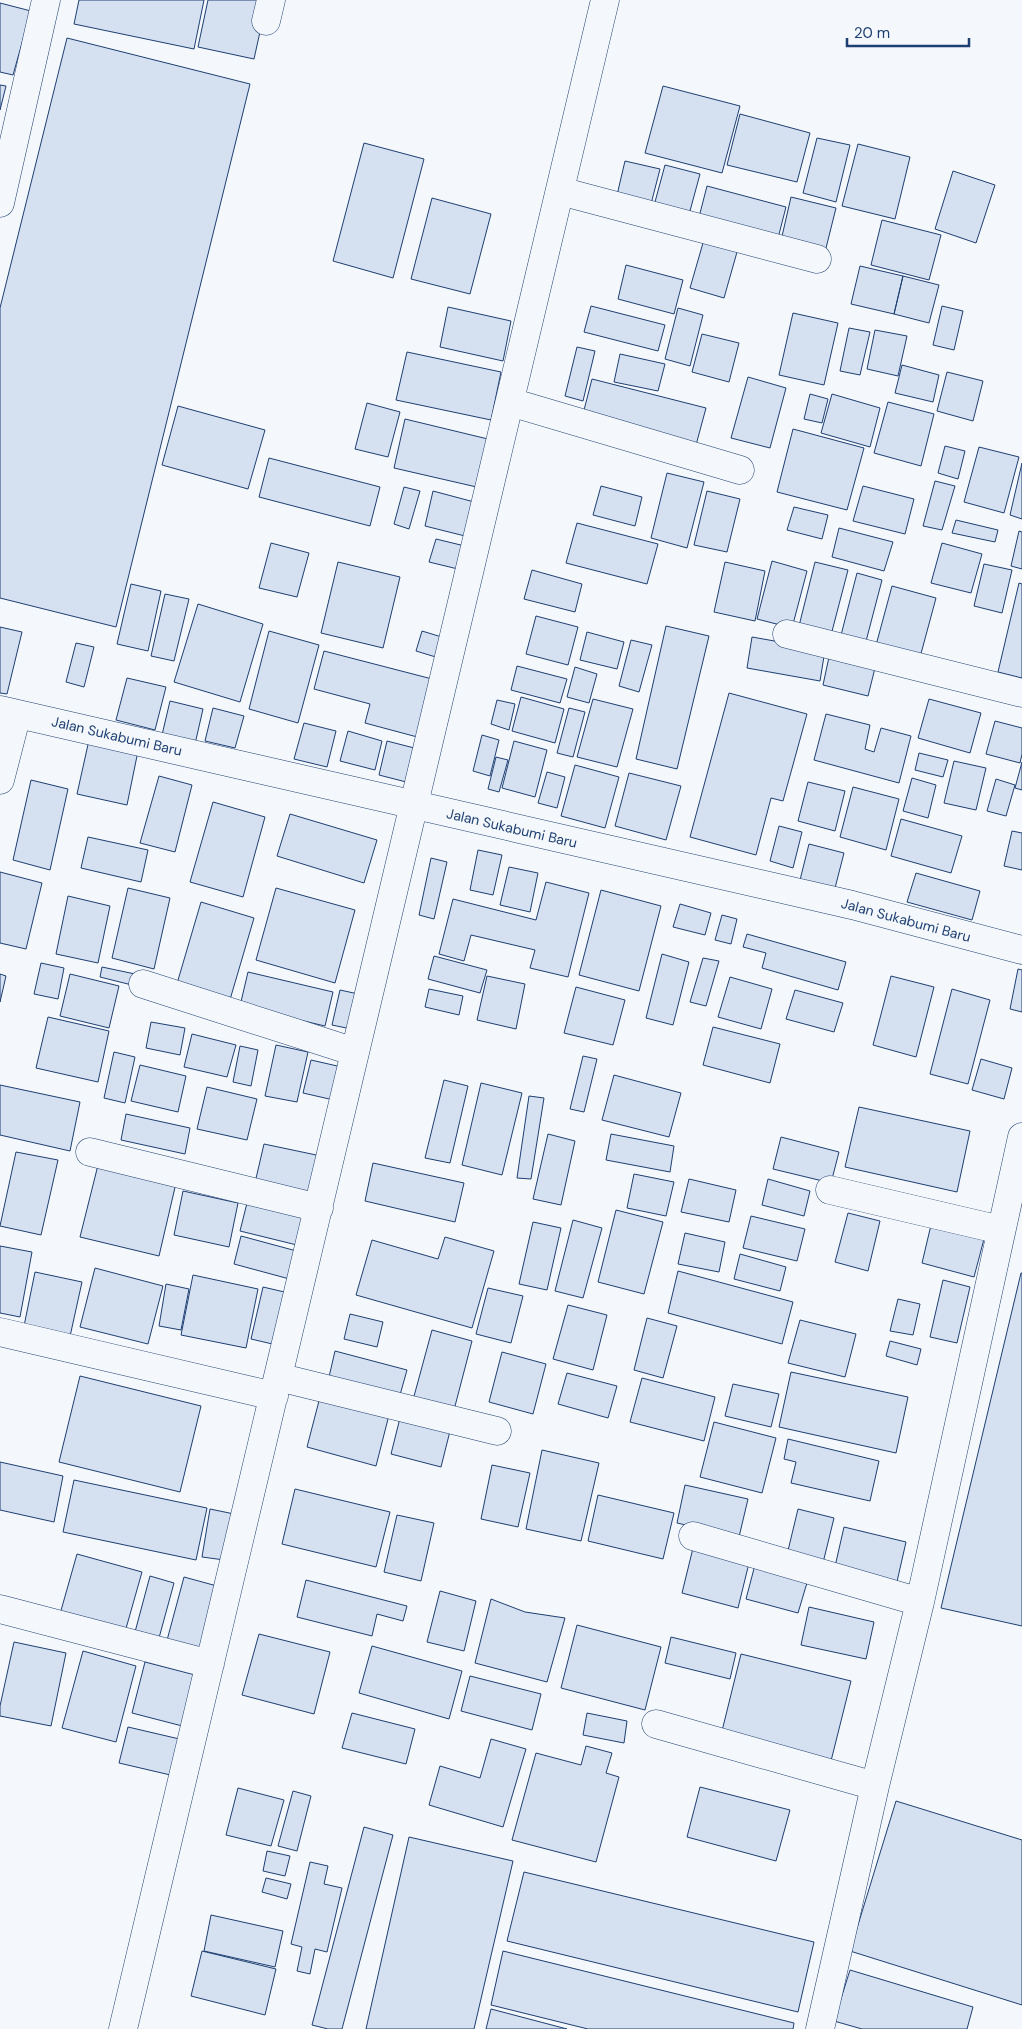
<svg xmlns="http://www.w3.org/2000/svg" width="1022" height="2029" viewBox="0 0 1022 2029" font-family="'DM Sans',sans-serif">
  <style>
    .building { fill: #d5e0f0; stroke: #1d3f73 }
    .lines { fill: none; stroke-linecap: round; stroke-linejoin: round }
    .minor-casing { stroke: #1d3f73; stroke-width: 29 }
    .minor { stroke: #f4f7fb; stroke-width: 28 }
    .labels { text-anchor: middle; dominant-baseline: central; stroke-width: 4; stroke-linejoin: round; paint-order: stroke }
    .street-label { font-size: 14px; fill: #1d3f73; stroke: #f4f7fb }
  </style>
  <rect width="100%" height="100%" fill="#f4f7fb"/>
  <!-- building -->
  <path class="building" d="M79,0H204L194,49L74,24Z
    M208,0H267L254,59L198,47Z
    M0,3L31,11L13,75L0,72Z
    M67,38L250,84L116,627L0,598V308Z
    M0,85L6,86L0,110Z
    M663,86L740,106L722,173L645,153Z
    M740,114L810,133L797,182L727,165Z
    M817,138L850,145L836,202L803,193Z
    M364,143L424,159L393,278L333,261Z
    M858,144L910,157L895,219L842,206Z
    M625,161L660,169L651,204L617,195Z
    M665,165L700,174L687,222L652,213Z
    M953,171L995,185L976,243L935,229Z
    M707,186L786,207L777,242L698,221Z
    M791,197L836,208L824,256L780,245Z
    M432,198L491,214L470,294L411,279Z
    M882,220L941,235L929,280L871,265Z
    M705,236L739,245L724,298L690,288Z
    M626,265L683,280L674,314L618,299Z
    M860,266L903,276L894,314L851,304Z
    M903,276L939,285L929,323L894,314Z
    M591,306L665,325L658,351L584,332Z
    M942,306L963,311L954,350L933,345Z
    M448,307L511,321L503,361L440,347Z
    M678,308L703,315L690,366L665,359Z
    M793,313L838,323L824,385L779,375Z
    M849,328L870,332L860,375L840,371Z
    M875,330L907,336L898,376L867,369Z
    M702,334L739,343L729,382L692,372Z
    M577,347L595,351L583,401L565,396Z
    M407,352L501,372L491,420L396,400Z
    M620,354L665,364L658,391L614,382Z
    M902,365L939,375L933,402L895,393Z
    M947,372L983,381L973,421L937,411Z
    M748,377L786,388L770,448L731,438Z
    M592,379L706,408L696,445L583,414Z
    M810,394L828,399L822,423L804,419Z
    M832,394L880,408L870,447L821,433Z
    M888,402L934,414L921,466L874,453Z
    M367,403L400,412L388,457L355,449Z
    M178,406L265,430L248,489L162,465Z
    M405,419L492,440L481,488L394,468Z
    M793,429L864,448L847,510L777,492Z
    M945,446L965,451L958,479L938,473Z
    M979,447L1019,457L1004,513L964,502Z
    M269,458L380,487L370,526L259,497Z
    M1022,463V519L1010,515Z
    M667,473L704,482L687,548L651,538Z
    M935,481L955,486L942,530L923,526Z
    M601,486L642,497L635,526L593,515Z
    M863,486L914,499L905,534L853,521Z
    M404,487L420,491L409,529L394,524Z
    M433,491L478,503L469,537L425,526Z
    M707,491L740,499L727,552L694,545Z
    M794,507L828,515L822,539L787,530Z
    M956,520L998,530L995,542L952,533Z
    M577,523L658,544L647,584L566,563Z
    M839,528L893,542L884,571L832,557Z
    M1019,531L1022,532V569L1011,566Z
    M436,539L469,547L462,570L429,562Z
    M271,543L309,553L297,597L259,588Z
    M942,543L982,554L971,593L931,583Z
    M772,561L807,571L792,628L757,619Z
    M338,562L400,577L383,648L321,633Z
    M725,562L765,571L755,621L714,612Z
    M815,562L848,570L830,639L798,630Z
    M984,564L1012,570L1002,613L974,606Z
    M532,570L582,584L575,612L524,599Z
    M857,573L882,580L864,649L839,643Z
    M1019,583L1022,584V678L998,672Z
    M131,584L161,591L148,651L117,644Z
    M892,586L936,598L919,661L875,649Z
    M165,594L189,599L174,661L151,656Z
    M198,604L263,624L240,702L174,682Z
    M536,616L578,627L568,665L526,654Z
    M666,626L709,636L677,769L636,759Z
    M0,627L22,632L7,694L0,693Z
    M269,631L319,645L298,723L249,709Z
    M422,631L445,638L439,658L416,651Z
    M587,632L624,642L617,669L580,660Z
    M752,637L825,650L820,681L747,668Z
    M631,640L652,645L639,692L619,686Z
    M76,643L94,647L84,687L66,682Z
    M324,651L436,680L421,738L365,723L370,704L314,689Z
    M829,657L875,668L868,696L823,685Z
    M517,666L567,679L560,703L511,690Z
    M575,667L597,674L589,703L567,697Z
    M127,678L166,687L155,730L116,720Z
    M729,693L807,714L783,801L771,798L756,855L690,837Z
    M521,697L564,709L555,743L512,731Z
    M593,699L633,709L617,767L577,757Z
    M929,699L981,713L970,753L918,738Z
    M497,700L515,704L509,730L491,724Z
    M170,701L203,709L195,744L162,735Z
    M213,708L244,716L235,748L205,741Z
    M569,708L585,712L573,757L557,753Z
    M826,714L870,725L865,749L874,752L881,728L911,736L899,783L814,760Z
    M995,721L1022,728V754L1020,763L986,754Z
    M304,723L336,731L327,767L294,759Z
    M348,731L382,741L375,770L340,761Z
    M482,735L499,740L490,776L473,771Z
    M89,740L138,751L127,805L77,794Z
    M387,741L422,750L414,784L379,775Z
    M514,741L547,750L535,797L502,788Z
    M919,753L948,760L943,777L915,770Z
    M496,757L508,760L499,792L488,789Z
    M954,761L986,768L976,810L944,803Z
    M1022,762V790L1015,788Z
    M575,765L619,777L605,828L561,816Z
    M547,772L565,777L557,808L538,803Z
    M629,773L681,786L666,840L615,826Z
    M159,776L192,785L175,852L140,843Z
    M912,778L936,785L928,818L903,811Z
    M996,779L1015,785L1006,816L987,811Z
    M31,780L68,789L50,870L13,860Z
    M808,782L845,791L835,831L798,821Z
    M853,787L899,799L886,850L840,837Z
    M213,802L265,817L243,897L190,882Z
    M290,814L377,840L364,883L277,856Z
    M901,819L962,836L951,873L891,856Z
    M779,826L802,832L793,868L770,861Z
    M1012,831L1022,833V870L1004,866Z
    M88,837L148,850L141,882L81,868Z
    M809,844L844,853L835,888L800,880Z
    M478,850L502,855L493,895L470,890Z
    M431,858L447,862L434,919L419,915Z
    M509,867L538,873L530,912L500,905Z
    M0,872L42,883L26,949L0,943Z
    M916,873L980,891L972,920L907,902Z
    M546,882L589,893L568,977L530,968L535,950L471,935L464,961L439,954L453,899L536,920Z
    M128,888L170,898L154,969L112,958Z
    M276,888L355,910L335,983L256,960Z
    M601,890L661,906L639,991L579,975Z
    M68,896L110,906L98,963L56,954Z
    M201,902L254,918L229,1003L176,987Z
    M680,904L711,913L705,935L673,927Z
    M722,915L737,919L731,944L715,940Z
    M747,934L846,962L838,990L762,968L766,953L743,947Z
    M662,954L689,962L673,1025L646,1018Z
    M434,956L487,970L480,993L428,979Z
    M703,958L719,961L706,1006L690,1002Z
    M41,963L64,968L58,999L34,994Z
    M102,967L135,974L132,985L100,977Z
    M1018,969L1022,970V1012L1010,1009Z
    M248,972L333,992L325,1026L240,1006Z
    M0,974L6,976L0,1002Z
    M70,974L119,986L109,1028L60,1016Z
    M487,976L525,984L516,1029L477,1020Z
    M891,976L934,987L916,1057L873,1045Z
    M730,977L772,989L761,1029L718,1017Z
    M576,987L625,1000L613,1045L564,1033Z
    M429,989L463,996L459,1015L425,1007Z
    M952,989L990,1000L968,1084L930,1074Z
    M340,990L363,995L356,1030L332,1025Z
    M795,990L843,1003L834,1032L786,1019Z
    M48,1017L109,1031L98,1082L36,1068Z
    M151,1022L185,1028L180,1055L146,1048Z
    M713,1027L780,1044L770,1083L703,1065Z
    M192,1034L236,1045L227,1077L184,1067Z
    M276,1045L308,1052L297,1102L265,1096Z
    M240,1046L258,1050L251,1086L233,1082Z
    M114,1052L135,1057L125,1103L104,1098Z
    M583,1056L597,1059L584,1112L570,1109Z
    M981,1059L1012,1068L1004,1099L972,1090Z
    M311,1060L346,1068L338,1101L303,1093Z
    M140,1065L186,1076L178,1112L131,1101Z
    M614,1075L681,1093L669,1137L602,1120Z
    M444,1080L468,1086L450,1163L425,1158Z
    M481,1083L522,1093L502,1175L462,1165Z
    M0,1085L80,1102L70,1151L0,1135Z
    M207,1087L257,1099L247,1140L197,1129Z
    M529,1096L544,1098L531,1179L517,1178Z
    M859,1107L970,1131L957,1192L845,1167Z
    M126,1114L190,1128L185,1154L121,1140Z
    M548,1134L575,1141L561,1205L533,1199Z
    M611,1134L674,1146L670,1172L606,1160Z
    M781,1137L839,1152L831,1183L773,1169Z
    M264,1144L321,1156L311,1199L254,1187Z
    M16,1152L58,1160L41,1235L0,1226Z
    M373,1163L464,1183L455,1222L365,1201Z
    M98,1165L176,1183L159,1256L80,1237Z
    M634,1174L674,1182L666,1216L627,1208Z
    M689,1179L736,1190L729,1222L681,1212Z
    M768,1179L810,1191L804,1216L762,1205Z
    M183,1191L238,1203L229,1247L174,1235Z
    M248,1199L312,1214L305,1247L240,1231Z
    M616,1210L663,1222L644,1294L598,1282Z
    M848,1213L880,1221L868,1271L835,1262Z
    M751,1216L805,1229L797,1261L743,1248Z
    M573,1220L602,1228L583,1298L555,1291Z
    M533,1222L561,1228L547,1290L519,1284Z
    M931,1225L984,1239L974,1277L922,1263Z
    M685,1233L725,1242L719,1272L678,1264Z
    M241,1236L304,1253L297,1281L234,1264Z
    M445,1237L494,1251L472,1328L356,1295L372,1240L438,1259Z
    M0,1246L32,1252L20,1317L0,1313Z
    M740,1254L786,1267L780,1291L734,1279Z
    M95,1268L163,1286L148,1344L80,1327Z
    M678,1271L793,1302L782,1344L668,1313Z
    M35,1272L82,1282L69,1341L23,1331Z
    M1021,1273H1022V1626L941,1608Z
    M193,1275L258,1289L246,1348L181,1335Z
    M943,1280L970,1287L957,1343L930,1337Z
    M166,1284L189,1289L181,1330L159,1326Z
    M263,1287L293,1294L281,1346L251,1339Z
    M488,1288L523,1296L511,1343L476,1334Z
    M898,1299L920,1304L913,1335L890,1331Z
    M568,1305L607,1315L593,1370L553,1359Z
    M350,1314L383,1322L377,1347L344,1339Z
    M647,1318L677,1326L663,1378L634,1370Z
    M800,1320L856,1334L845,1377L788,1363Z
    M432,1330L472,1341L454,1410L413,1400Z
    M890,1341L921,1349L917,1365L886,1356Z
    M335,1351L407,1370L400,1395L329,1377Z
    M502,1352L546,1364L533,1414L489,1402Z
    M791,1372L908,1397L896,1453L779,1427Z
    M567,1373L617,1386L608,1418L558,1404Z
    M80,1376L201,1406L180,1492L59,1462Z
    M642,1378L715,1397L704,1441L630,1422Z
    M733,1384L779,1394L771,1427L725,1416Z
    M320,1397L389,1415L376,1466L307,1447Z
    M402,1410L452,1423L441,1467L391,1454Z
    M714,1422L776,1438L762,1493L700,1477Z
    M788,1439L879,1461L870,1501L791,1483L796,1462L784,1459Z
    M542,1450L599,1463L581,1541L526,1529Z
    M0,1462L63,1476L54,1522L0,1510Z
    M492,1465L530,1473L518,1527L481,1519Z
    M74,1480L207,1508L196,1560L63,1532Z
    M685,1485L748,1499L739,1537L677,1523Z
    M295,1489L390,1512L376,1567L282,1544Z
    M598,1495L674,1513L663,1559L588,1541Z
    M210,1509L239,1515L232,1561L202,1557Z
    M798,1509L834,1518L822,1567L786,1559Z
    M397,1515L434,1523L421,1581L384,1572Z
    M844,1527L906,1542L896,1586L834,1571Z
    M694,1544L750,1559L738,1608L682,1593Z
    M77,1554L142,1572L125,1632L60,1614Z
    M756,1561L809,1576L798,1613L746,1599Z
    M150,1576L174,1583L159,1638L135,1632Z
    M184,1577L228,1589L209,1656L166,1644Z
    M306,1580L407,1606L403,1621L377,1614L372,1636L297,1617Z
    M440,1591L476,1601L464,1651L427,1642Z
    M491,1599L525,1612L565,1618L547,1682L475,1663Z
    M809,1607L874,1622L866,1659L801,1645Z
    M577,1625L661,1647L645,1710L561,1688Z
    M259,1634L330,1652L314,1714L242,1695Z
    M671,1637L736,1653L730,1679L665,1663Z
    M14,1642L66,1653L51,1726L0,1716V1706Z
    M372,1646L462,1671L449,1719L359,1693Z
    M83,1651L136,1666L116,1742L62,1728Z
    M741,1654L851,1681L831,1761L721,1735Z
    M145,1662L203,1677L190,1728L132,1713Z
    M470,1676L541,1694L532,1730L461,1711Z
    M352,1713L415,1729L406,1764L342,1748Z
    M587,1713L627,1721L624,1743L583,1735Z
    M128,1727L188,1741L179,1777L119,1763Z
    M491,1739L526,1749L503,1827L429,1805L440,1766L480,1778Z
    M586,1746L612,1753L606,1773L619,1777L596,1862L512,1840L536,1753L581,1765Z
    M700,1787L790,1810L776,1861L687,1837Z
    M238,1788L284,1800L271,1846L226,1835Z
    M293,1791L311,1796L297,1851L278,1846Z
    M896,1801L1022,1840V2005L850,1951Z
    M364,1827L393,1835L342,2029H328L312,2025Z
    M409,1837L513,1861L474,2029H366Z
    M267,1851L290,1856L285,1876L263,1871Z
    M310,1862L328,1866L324,1884L342,1888L327,1952L315,1949L310,1974L297,1971L302,1947L291,1944Z
    M524,1872L814,1942L798,2012L507,1941Z
    M266,1878L291,1884L287,1899L262,1892Z
    M211,1915L283,1931L275,1967L204,1951Z
    M202,1951L276,1969L265,2015L191,1996Z
    M503,1951L794,2023L793,2029H588L491,2005Z
    M850,1970L973,2007L967,2029H862L834,2021Z
    M491,2009L567,2029H486Z"/>
  <g class="lines">
    <!-- minor casing -->
    <g class="minor-casing">
      <path id="minor" d="M266,21L271,0
        M560,191L817,259
        M0,203L46,0
        M510,402L740,470
        M787,634L1022,693
        M0,710L852,905L1022,950
        M0,780L17,714
        M143,984L355,1052
        M90,1152L319,1208
        M830,1190L1001,1230
        M0,1332L274,1396
        M278,1377L497,1431
        M693,1536L920,1602
        M0,1609L210,1664
        M656,1724L875,1786
        M123,2029L605,0
        M820,2029L875,1786L920,1602L1022,1137"/>
    </g>
    <!-- minor -->
    <use href="#minor" class="minor"/>
  </g>
  <g class="labels">
    <!-- street labels -->
    <g class="street-label">
      <text transform="translate(117 736) rotate(13)">Jalan Sukabumi Baru</text>
      <text transform="translate(512 828) rotate(13)">Jalan Sukabumi Baru</text>
      <text transform="translate(906 920) rotate(15)">Jalan Sukabumi Baru</text>
    </g>
  </g>
  <!-- scale -->
  <path d="M847 38v8h122v-8" fill="none" stroke="#1d3f73" stroke-width="2.5"/>
  <text x="854" y="38" font-size="15" fill="#1d3f73" stroke="#f4f7fb" stroke-width="4" paint-order="stroke">20 m</text>
</svg>
